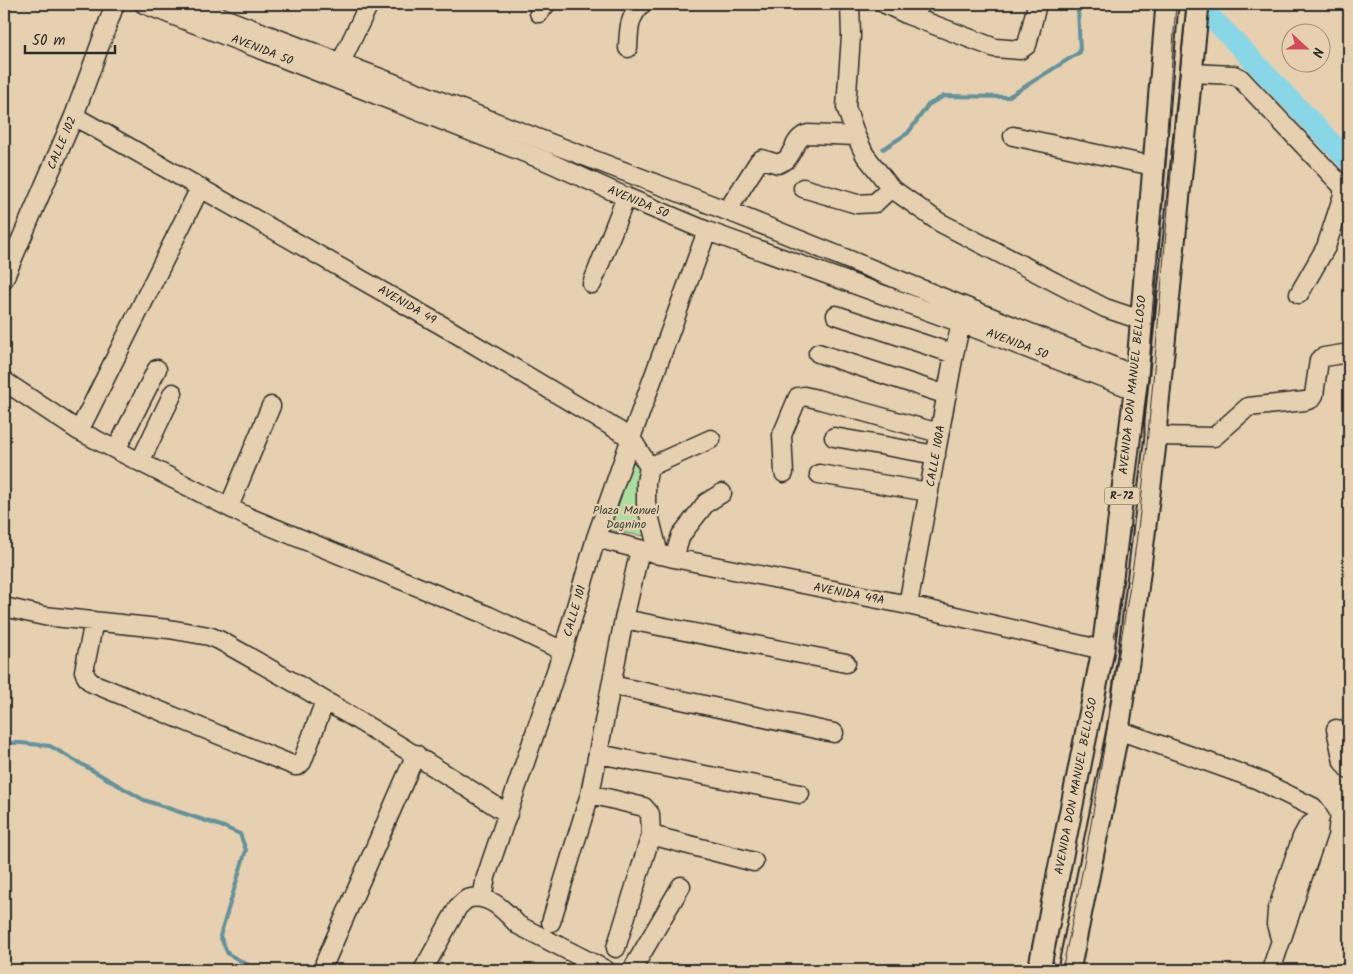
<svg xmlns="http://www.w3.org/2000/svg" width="1353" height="974" viewBox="0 0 1353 974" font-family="Kalam,sans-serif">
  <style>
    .green { fill: #acde9f; stroke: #6c8465 }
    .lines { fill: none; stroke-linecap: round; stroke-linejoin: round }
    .stream { stroke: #63929c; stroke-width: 4 }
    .river { stroke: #89d6e7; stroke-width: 21 }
    .minor-casing { stroke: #2b2b2b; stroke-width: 21 }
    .major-casing { stroke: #2b2b2b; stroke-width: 25 }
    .minor { stroke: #e7d0b0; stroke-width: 18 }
    .major { stroke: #e7d0b0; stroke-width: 21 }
    .tram { stroke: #2b2b2b; stroke-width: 1 }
    .labels { text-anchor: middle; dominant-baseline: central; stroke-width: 4.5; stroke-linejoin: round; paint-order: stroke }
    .shield { fill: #e7d0b0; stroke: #635c53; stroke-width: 1 }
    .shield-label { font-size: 11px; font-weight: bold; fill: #2b2b2b }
    .street-label { font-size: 12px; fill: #2b2b2b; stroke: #e7d0b0 }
    .park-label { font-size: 12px; fill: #3e463c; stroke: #e7d0b0 }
  </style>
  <rect width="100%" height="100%" fill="#e7d0b0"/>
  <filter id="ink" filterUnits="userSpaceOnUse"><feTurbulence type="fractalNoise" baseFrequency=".02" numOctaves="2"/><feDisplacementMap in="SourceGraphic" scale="10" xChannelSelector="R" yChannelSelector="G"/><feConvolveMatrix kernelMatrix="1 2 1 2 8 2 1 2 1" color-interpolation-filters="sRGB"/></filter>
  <g filter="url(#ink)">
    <!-- green -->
    <path class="green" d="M632,458L641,462L637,494L646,536L606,530Z"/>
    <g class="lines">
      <!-- stream -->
      <path class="stream" d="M883,149L908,133L928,105L944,96L1008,97L1080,52L1078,8L1079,4
        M4,743H21L50,746L144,800L224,827L240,834L246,850L220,936L228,954L258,970"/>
      <!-- river -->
      <path class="river" d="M1194,4L1219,25L1349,161"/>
      <!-- minor casing -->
      <g class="minor-casing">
        <path id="minor" d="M144,4L546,161L626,197L707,231L961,323L1135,390
          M187,4L738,215L1137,376
          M850,4L851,36L846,107L856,136L865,155L891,188L939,222L1105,308L1141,320
          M885,4L908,15L995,48L1020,50L1027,45L1037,4
          M539,13L546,4
          M908,15L922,4
          M628,48C629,30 628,18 642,4
          M341,62L368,6L370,4
          M1191,73L1234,75L1240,78L1343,187V195L1326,247L1299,294
          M74,116L450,330L631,438L649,467L646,482V503L659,555
          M1013,136L1153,166
          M803,188L857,204L875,203L891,188
          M727,211L759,161L762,159L778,164C780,163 784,161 786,160C794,152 795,137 808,134L856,136
          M4,279L74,116L115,4
          M592,284L626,197
          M836,315L954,354
          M818,353L947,395
          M4,381L79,431L248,517L489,616L563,651
          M79,431L200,188
          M1156,436L1214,437L1248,407L1305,401L1311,399L1314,395L1319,360L1324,357L1349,353
          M834,437L936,455
          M116,450L157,369
          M140,462L173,393
          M649,467L711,439
          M784,473L782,435L798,397L804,396L817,399L939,433
          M819,474L929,492
          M229,507L271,406
          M596,538L674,558L908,605L1103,650
          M674,558L681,535L685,530L706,503L722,493
          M908,605L954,354L961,323L965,312
          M4,607L44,616L169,629L209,636L219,640C318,695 414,753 508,814
          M624,619L846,663
          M94,621L84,671C86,677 87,679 92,683L295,766H298L302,762L325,701
          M612,685L834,733
          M1336,729L1343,762L1349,770
          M1118,730L1256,779L1313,807C1321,816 1319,821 1318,832L1271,970
          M599,754L800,794
          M590,794L644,807L650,814L651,835L616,948
          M651,835L754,862
          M482,898L486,877L491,862L563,651L596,538L631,438L707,231
          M551,922L590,794L624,619L640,550
          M1280,938L1276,924L1277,911L1290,871L1302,837L1308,826L1320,818
          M325,962L416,754
          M423,970L458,907C460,905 464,901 467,899C488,892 505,911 518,925L606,970
          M632,970L681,886"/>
      </g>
      <!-- major casing -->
      <g class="major-casing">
        <path id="major" d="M1039,970L1103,650L1137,376L1167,4
          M1069,970L1118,730L1129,656L1156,436V422L1198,4"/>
      </g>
      <!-- minor -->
      <use href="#minor" class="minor"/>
      <!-- major -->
      <use href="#major" class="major"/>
      <!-- tram -->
      <path class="tram" d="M1167,131L1176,4
        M1151,325L1166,148
        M1114,638L1131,527
        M1062,970C1084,871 1101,771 1116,671C1124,621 1133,571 1139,521C1158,349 1169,176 1187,4"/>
    </g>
  </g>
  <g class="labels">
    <!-- shield labels -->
    <rect class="shield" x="1104.5" y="487.5" width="35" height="17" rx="4"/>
    <g class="shield-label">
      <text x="1122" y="496">R-72</text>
    </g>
    <!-- street labels -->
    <g class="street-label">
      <text transform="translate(262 50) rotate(21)">AVENIDA 50</text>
      <text transform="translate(62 143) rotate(-67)">CALLE 102</text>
      <text transform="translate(638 202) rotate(23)">AVENIDA 50</text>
      <text transform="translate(407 305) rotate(30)">AVENIDA 49</text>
      <text transform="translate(1017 344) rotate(21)">AVENIDA 50</text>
      <text transform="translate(1133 385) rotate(-84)">AVENIDA DON MANUEL BELLOSO</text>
      <text transform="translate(936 456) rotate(-80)">CALLE 100A</text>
      <text transform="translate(849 594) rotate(11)">AVENIDA 49A</text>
      <text transform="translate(575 611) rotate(-74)">CALLE 101</text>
      <text transform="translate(1076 786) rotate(-79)">AVENIDA DON MANUEL BELLOSO</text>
    </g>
    <!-- park labels -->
    <g class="park-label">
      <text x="626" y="510">Plaza Manuel<tspan x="626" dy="14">Dagnino</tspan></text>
    </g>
  </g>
  <!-- margin -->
  <rect width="1353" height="974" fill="none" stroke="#e7d0b0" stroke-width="20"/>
  <rect x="10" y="10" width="1333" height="954" fill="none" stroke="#2b2b2b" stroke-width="2" filter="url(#ink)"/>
  <!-- north arrow -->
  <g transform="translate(1306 48) rotate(111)"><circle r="24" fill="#e7d0b0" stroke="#9c8e7b"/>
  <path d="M0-4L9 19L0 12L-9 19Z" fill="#d1495b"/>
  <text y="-8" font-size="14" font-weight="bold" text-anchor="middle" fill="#2b2b2b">N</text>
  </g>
  <!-- scale -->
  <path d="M25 45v8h90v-8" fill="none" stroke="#2b2b2b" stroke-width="2.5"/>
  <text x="32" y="45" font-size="15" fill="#2b2b2b" stroke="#e7d0b0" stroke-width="4" paint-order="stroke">50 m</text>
</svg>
